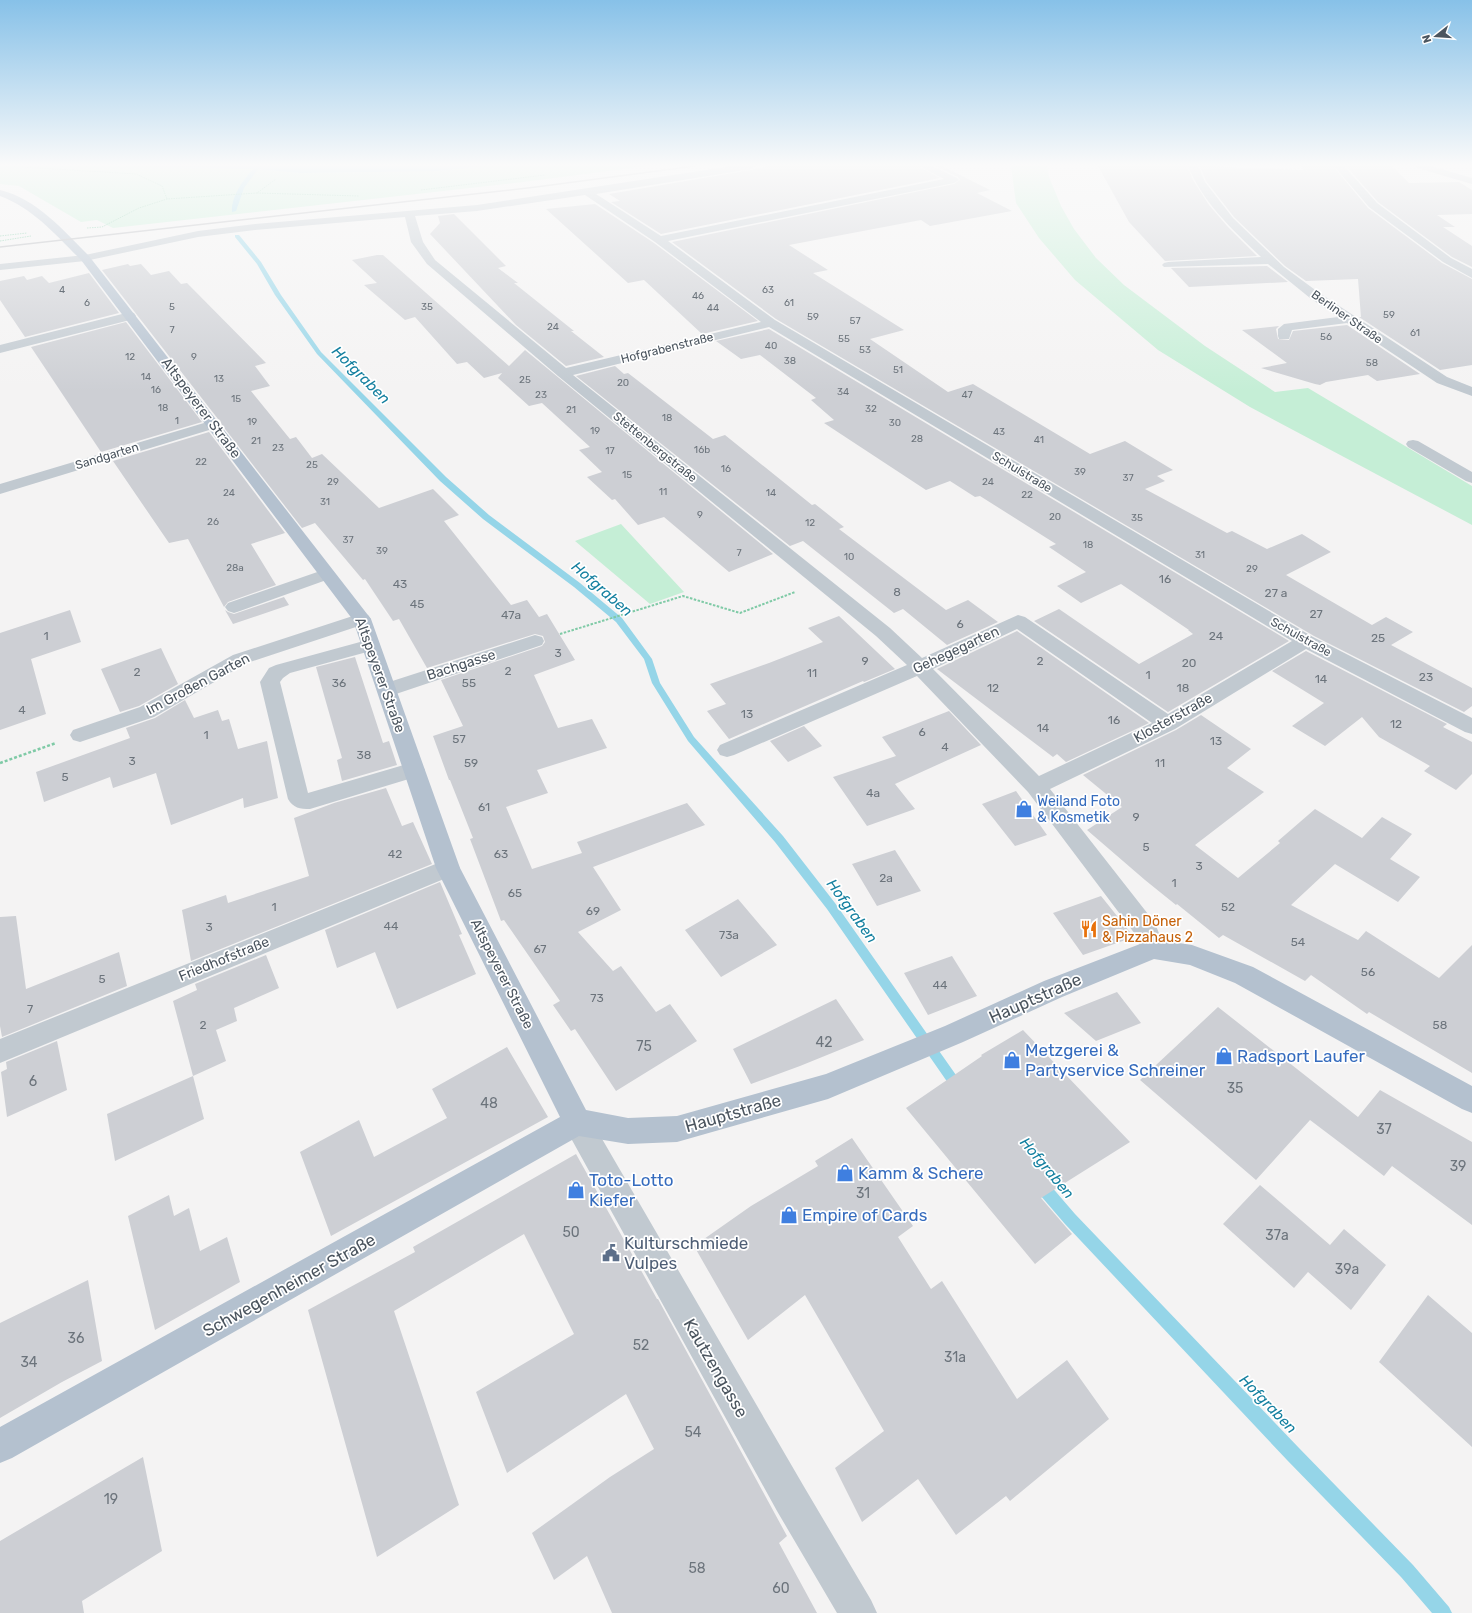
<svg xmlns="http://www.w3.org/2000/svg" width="1472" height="1613" viewBox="0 0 1472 1613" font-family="Rubik,sans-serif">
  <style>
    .green { fill: #c5eed6 }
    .water { fill: #95d5e8 }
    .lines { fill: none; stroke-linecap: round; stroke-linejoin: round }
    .stream { fill: #95d5e8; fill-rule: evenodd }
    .building { fill: #cdcfd4 }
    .path-far2 { stroke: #7fcaa6; stroke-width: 1; stroke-dasharray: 1.5 1; stroke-linecap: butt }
    .path-far1 { stroke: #7fcaa6; stroke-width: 2; stroke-dasharray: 2.5 1.5; stroke-linecap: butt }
    .path { stroke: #7fcaa6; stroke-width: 2.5; stroke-dasharray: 3 2; stroke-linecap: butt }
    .minor { fill: #c1c9d0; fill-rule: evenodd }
    .major { fill: #b4c1cf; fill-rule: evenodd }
    .rail { stroke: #b5b7bc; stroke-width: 1.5 }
    .labels { text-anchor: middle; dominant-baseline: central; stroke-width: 3.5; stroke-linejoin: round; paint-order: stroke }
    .far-number-label { font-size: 10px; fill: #6c747c }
    .far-street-label { font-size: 12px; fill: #4b555f; stroke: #fff }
    .number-label { font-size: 12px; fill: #6c747c }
    .street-label { font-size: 14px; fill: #4b555f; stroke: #fff }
    .shop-label { font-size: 14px; fill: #366cbe; stroke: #fff; text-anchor: start }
    .food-label { font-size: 14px; fill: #c56008; stroke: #fff; text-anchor: start }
    .near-number-label { font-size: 14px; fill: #6c747c }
    .water-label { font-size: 15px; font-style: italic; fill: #1580a0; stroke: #fff }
    .near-street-label { font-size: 17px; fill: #4b555f; stroke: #fff }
    .near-shop-label { font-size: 17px; fill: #366cbe; stroke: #fff; text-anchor: start }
    .near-service-label { font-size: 17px; fill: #4e5e75; stroke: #fff; text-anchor: start }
  </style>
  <rect width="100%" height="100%" fill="#f4f3f3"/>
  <!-- green -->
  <path class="green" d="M0,166H137L256,169L301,173L437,171L485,166H647L523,182L113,228L97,220L81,222L19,186L0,184Z
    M1011,166H1047L1049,177L1061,206L1074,229L1096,258L1124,285L1205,346L1275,392L1308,388L1472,486V525L1250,407L1158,350L1075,280L1039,238L1016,203Z
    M621,524L684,592L650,604L575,541Z"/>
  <!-- water -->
  <path class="water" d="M137,166H485L437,171L301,173L256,169Z"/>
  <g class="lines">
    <!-- stream -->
    <path class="stream" d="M254,168L258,169L244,188L236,211L232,212C231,196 244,179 254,168Z
      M235,235H239L261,262L281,295L321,352L446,477L489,515L580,583L622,618L652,659L660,683L694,737L783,836L835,903L963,1085L965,1089L963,1093L959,1095L955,1093L827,909L775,842L688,741L652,683L644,659L616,622L574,587L483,519L440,481L317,354L275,295L257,264L235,237Z
      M1039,1176L1044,1178L1075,1214L1299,1448L1413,1565L1449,1607L1452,1613H1432L1401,1577L1287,1460L1065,1224L1034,1188L1032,1183L1034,1178Z"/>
  </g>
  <!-- building -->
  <path class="building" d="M768,166H918L940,178L661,234L611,202L620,201L609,194L751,170Z
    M936,166H942L990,190L977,193L1012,211L930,226L921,220L789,245L828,270L813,273L904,330L870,339L948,392L973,384L1090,454L1125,441L1173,470L1157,476L1165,481L1145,489L1227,533L1232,531L1267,549L1302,534L1331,552L1286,575L1372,625L1386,617L1413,632L1391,645L1472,688V706L1464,712L1314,636L776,319L672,242L954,184L960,180L958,177Z
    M1098,166H1187L1193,180L1209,205L1228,227L1257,256L1165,261L1129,222Z
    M1200,166L1304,170L1302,166H1333L1368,208L1442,263L1472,279V365L1440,370L1359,317H1361L1358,279L1306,281L1285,266L1234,217L1206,181Z
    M1346,166H1392L1409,183L1459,182L1472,190V214L1437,215L1455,227H1443L1472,246V267L1452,257L1378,202Z
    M595,204L654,243L758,321L702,334L644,280L628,283L546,209Z
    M454,214L506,266L498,268L518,283H514L574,331H571L604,357L566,366L516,325L430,234L440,223L438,216Z
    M377,255H383L509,366L525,350L773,554L729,572L664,517L638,525L615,499L612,500L587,477L602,472L579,450L590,447L542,403L529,406L498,378L502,373L484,378L467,362L457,364L415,317L405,320L364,285L377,283L352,260Z
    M128,264L130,266L141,264L151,275L169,271L181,284L187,283L266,363L255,366L270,386L251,391L290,439L296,437L312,458L322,454L379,508L433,489L459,515L444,521L511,605L527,600L539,617L547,614L575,660L534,675L558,728L592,719L607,748L537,770L548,793L506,807L532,869L582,853L577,842L687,803L705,825L593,867L621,910L578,932L613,971L621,966L656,1012L670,1004L697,1041L616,1091L575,1029L571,1031L553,1005L560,1001L504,920L501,921L470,839L473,838L450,780H449L433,736L463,726L441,680L542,646L545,642L543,636L535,634L427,668L399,619L393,621L365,579L363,580L315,523L302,528L222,425L220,420L218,419L102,270Z
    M1267,266L1288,282L1189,287L1171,268Z
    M89,273L119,313L25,337L0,300V281L24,276L27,280L42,276L49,283Z
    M126,322L202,422L101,452L31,347Z
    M1347,325L1420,374L1377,381L1368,375L1326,382L1320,385L1315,384L1261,368L1287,363L1242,330L1279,326L1276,329L1278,339L1289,340L1293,331Z
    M769,329L1289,641L1168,712L1034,621L1059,609L1139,664L1193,634L1188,630H1189L1121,584L1081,603L1057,586L1086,572L1049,547L1056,544L980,496L975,497L950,481L926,490L824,423L834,420L811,400L816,398L760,355L741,359L716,341Z
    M615,366L624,374L628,373L713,439L725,435L812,505L815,504L844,527L839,529L946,610L968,600L998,622L947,645L903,609L894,613L803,541L790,546L576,376Z
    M209,432L285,533L251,544L276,585L228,602L224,607L188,539L169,543L113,461Z
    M284,597L289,605L233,624L225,610L228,612L234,614Z
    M70,610L81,642L31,659L46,714L0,730V633Z
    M839,616L895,669L864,682L863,681L729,739L707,711L726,704L710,684L769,663L823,642L808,628Z
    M1017,631L1149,723L1066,762L1057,754L1053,757L937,669Z
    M161,648L178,684L139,706L120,712L101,669Z
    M1306,651L1447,724L1443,727L1472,742V774L1456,790L1424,771L1430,766L1379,737L1362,717L1325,746L1292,726L1324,703L1272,671Z
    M355,657L383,743L389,741L397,765L342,781L337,760L342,758L316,667Z
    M185,700L194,718L218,710L222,721L229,719L238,749L267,741L278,798L244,808L243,798L171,825L156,773L113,788L110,777L44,802L36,772L130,738L126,728L155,718Z
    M949,711L981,745L895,784L915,809L867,826L833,777L896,756L882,737Z
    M1201,715L1251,749L1227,768L1264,792L1195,845L1238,878L1280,843L1278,841L1315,809L1362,838L1382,817L1412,834L1390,859L1420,877L1398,902L1335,864L1291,905L1358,940L1366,931L1439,978L1472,945V1073L1369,1012L1367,1014L1311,975L1305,981L1223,935L1219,938L1177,904L1176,905L1145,880L1087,830L1122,807L1083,775L1176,730Z
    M804,726L822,746L788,762L770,741Z
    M386,788L402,826L413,822L432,864L191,961L182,910L226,895L228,903L309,876L294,818L334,803Z
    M1016,791L1047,835L1015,846L982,804Z
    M895,850L921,891L877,906L852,864Z
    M440,882L462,934L459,935L476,974L397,1009L375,952L337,968L325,930Z
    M1101,896L1134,937L1083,955L1053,913Z
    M738,899L777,945L721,977L685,930Z
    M16,916L26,989L119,952L127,986L2,1037L0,1026V917Z
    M266,955L279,988L234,1008L237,1021L216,1030L226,1061L193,1076L173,1001L197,990L195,984Z
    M952,956L977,996L928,1015L904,973Z
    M1117,992L1141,1023L1096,1041L1064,1013Z
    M836,999L864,1040L800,1066L751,1084L733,1049Z
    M1218,1007L1358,1117L1380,1090L1472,1142V1225L1392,1166L1384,1176L1310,1120L1256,1180L1140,1080Z
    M1023,1030L1130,1142L1041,1198L1072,1234L1035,1264L906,1108L982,1056L981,1055Z
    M57,1041L67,1090L7,1117L1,1072L7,1069L6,1062Z
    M507,1047L548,1117L331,1236L300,1152L359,1120L374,1157L447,1118L432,1089Z
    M193,1076L204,1119L115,1161L107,1114Z
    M852,1138L913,1226L898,1237L931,1289L942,1281L1017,1399L1067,1360L1109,1419L1010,1501L1006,1496L956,1535L918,1479L862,1522L835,1468L884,1431L805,1295L748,1340L694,1246L751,1206L818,1166L815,1161Z
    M576,1154L657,1299H658L787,1536L779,1543L817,1613H612L587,1556L554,1580L532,1533L610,1477L654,1449L626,1394L507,1473L476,1392L574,1334L524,1234L394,1311L459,1505L377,1557L308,1310L415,1252L413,1247Z
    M1260,1185L1330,1245L1344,1229L1386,1265L1351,1310L1308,1272L1294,1288L1223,1224Z
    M169,1195L174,1216L189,1208L200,1251L227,1237L240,1282L155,1330L128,1216Z
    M88,1280L102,1361L62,1382L0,1418V1323Z
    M1428,1295L1472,1333V1447L1379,1362Z
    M143,1457L162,1551L82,1601L84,1613H0V1541Z"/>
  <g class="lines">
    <!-- path-far2 -->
    <path class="path-far2" d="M22,167L136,174L162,186L167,199
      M421,190L545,175
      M257,193L359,196
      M87,228L102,227L139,208L167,199L257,193L276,179
      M0,236L27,233
      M0,241L31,236"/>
    <!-- path-far1 -->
    <path class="path-far1" d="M560,634L683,596L740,613L795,592"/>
    <!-- path -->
    <path class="path" d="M0,763L56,743"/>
    <!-- minor -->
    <path class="minor" d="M732,166H756L751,169L596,194L661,236L944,179L919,166H932L957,178L959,180L954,183L668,241L775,320L1313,637L1472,718V734L1465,732L1306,649L1175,729L1050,789L1155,923L1165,949L1162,956L1153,959L1144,956L1135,934L1028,792L917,676L734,755L727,757L720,755L717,750L720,745L907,665L876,636L558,376L427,264L411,242L405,217L255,230L198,237L85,261L0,270V264L85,255L198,231L255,224L477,205ZM585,195L655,242L761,322L566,368L435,260L423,242L415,216L477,211ZM769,327L1292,641L1168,714L1025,617L1018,615L922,658L890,628L573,375ZM1017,629L1152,723L1039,776L933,669Z
      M1188,166H1198L1205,182L1233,218L1284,267L1318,292L1447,377L1472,387V396L1437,383L1347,323L1292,330L1289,339H1279L1278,336V329L1284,324L1338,317L1310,298L1268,264L1164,267L1162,265L1164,263L1168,262L1261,257C1233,230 1203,203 1188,166Z
      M1334,166H1344L1377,203L1451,258L1472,269V278L1443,262L1369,207Z
      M1415,166H1431L1472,178V184L1417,168Z
      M130,312L134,313L136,316L134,319L0,353V345Z
      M214,420L219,421L221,424L219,427L0,494V484Z
      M1413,440L1418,441L1472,472V483L1466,481L1408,447L1406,444L1408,441Z
      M326,569L332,570L335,574L332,578L240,611L234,613L228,611L225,607L228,603Z
      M362,613L368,615L371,619L368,623L247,663L154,717L80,742L73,740L70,735L73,730L140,707L233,655Z
      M535,635L542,637L544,641L542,645L387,697L380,695L377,690L380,685Z
      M371,639L378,641L380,645L378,649L290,673L283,678L280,682L308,793L414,762L422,765L425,770L422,775L310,809C300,809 293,808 288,799L260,682L269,668L276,665Z
      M448,859L456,862L460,868L456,874L0,1063V1039Z
      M577,1109L587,1113L803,1485L871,1600L877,1613H837L777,1511L567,1131L563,1122L567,1113Z"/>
    <!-- major -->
    <path class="major" d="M0,190C37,199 63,230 89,256L371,619L460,868L586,1110L628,1118L677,1116L826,1074L945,1026L1044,981L1153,939L1192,945L1253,967L1472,1086V1113L1462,1109L1235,983L1190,965L1154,959L1062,997L963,1042L828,1099L677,1142L628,1144L579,1136L12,1458L0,1463V1427L560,1117L436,868L353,620L81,260C57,236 33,208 0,196Z"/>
    <!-- rail -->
    <path class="rail" d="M0,247L536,187L695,166"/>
  </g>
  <!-- sky -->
  <linearGradient id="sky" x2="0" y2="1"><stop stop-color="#87c1e8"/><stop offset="0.42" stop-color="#fafafa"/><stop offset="1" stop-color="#fafafa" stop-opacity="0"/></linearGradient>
  <rect width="1472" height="392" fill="url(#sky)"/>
  <!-- icons -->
  <defs>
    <g id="shop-bare" transform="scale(1.38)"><path d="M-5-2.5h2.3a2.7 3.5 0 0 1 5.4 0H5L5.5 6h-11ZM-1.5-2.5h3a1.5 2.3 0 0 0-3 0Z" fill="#3f7fe0" stroke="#fff" stroke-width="2.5" paint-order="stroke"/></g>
    <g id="restaurant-bare" transform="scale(1.38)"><path d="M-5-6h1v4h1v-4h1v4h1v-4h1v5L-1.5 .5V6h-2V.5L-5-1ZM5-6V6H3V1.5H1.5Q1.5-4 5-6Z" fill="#e8710a" stroke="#fff" stroke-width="2.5" paint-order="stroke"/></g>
    <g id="civic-bare" transform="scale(1.38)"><path d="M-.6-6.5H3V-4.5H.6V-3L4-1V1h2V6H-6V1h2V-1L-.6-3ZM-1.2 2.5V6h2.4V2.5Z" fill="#5c6f8a" stroke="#fff" stroke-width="2.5" paint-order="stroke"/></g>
  </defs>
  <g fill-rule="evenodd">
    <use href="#shop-bare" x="1024" y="809"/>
    <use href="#restaurant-bare" x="1089" y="929"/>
    <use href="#shop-bare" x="1224" y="1056"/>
    <use href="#shop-bare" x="1012" y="1060"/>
    <use href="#shop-bare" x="845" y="1173"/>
    <use href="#shop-bare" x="576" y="1190"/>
    <use href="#shop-bare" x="789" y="1215"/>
    <use href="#civic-bare" x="611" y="1253"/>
  </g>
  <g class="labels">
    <!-- far-number labels -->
    <g class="far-number-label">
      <text x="62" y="290">4</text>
      <text x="768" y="290">63</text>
      <text x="698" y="296">46</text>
      <text x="87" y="303">6</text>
      <text x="789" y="303">61</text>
      <text x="172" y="307">5</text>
      <text x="427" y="307">35</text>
      <text x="713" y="308">44</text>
      <text x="1389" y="315">59</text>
      <text x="813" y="317">59</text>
      <text x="855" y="321">57</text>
      <text x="553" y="327">24</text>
      <text x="172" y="330">7</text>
      <text x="1415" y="333">61</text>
      <text x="1326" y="337">56</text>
      <text x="844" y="339">55</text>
      <text x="771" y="346">40</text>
      <text x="865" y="350">53</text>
      <text x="130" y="357">12</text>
      <text x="194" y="357">9</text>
      <text x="790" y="361">38</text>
      <text x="1372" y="363">58</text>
      <text x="898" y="370">51</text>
      <text x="146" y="377">14</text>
      <text x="219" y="379">13</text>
      <text x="525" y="380">25</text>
      <text x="623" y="383">20</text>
      <text x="156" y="390">16</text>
      <text x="843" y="392">34</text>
      <text x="541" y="395">23</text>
      <text x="967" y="395">47</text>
      <text x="236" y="399">15</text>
      <text x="163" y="408">18</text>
      <text x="871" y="409">32</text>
      <text x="571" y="410">21</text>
      <text x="667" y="418">18</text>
      <text x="177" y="421">1</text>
      <text x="252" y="422">19</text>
      <text x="895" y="423">30</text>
      <text x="595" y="431">19</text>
      <text x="999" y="432">43</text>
      <text x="917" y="439">28</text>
      <text x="1039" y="440">41</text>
      <text x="256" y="441">21</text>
      <text x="278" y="448">23</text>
      <text x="702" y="450">16b</text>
      <text x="610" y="451">17</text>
      <text x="201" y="462">22</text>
      <text x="312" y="465">25</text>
      <text x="726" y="469">16</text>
      <text x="1080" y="472">39</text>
      <text x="627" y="475">15</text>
      <text x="1128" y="478">37</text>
      <text x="333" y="482">29</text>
      <text x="988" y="482">24</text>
      <text x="663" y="492">11</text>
      <text x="229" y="493">24</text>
      <text x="771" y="493">14</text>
      <text x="1027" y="495">22</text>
      <text x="325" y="502">31</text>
      <text x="700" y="515">9</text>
      <text x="1055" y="517">20</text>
      <text x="1137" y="518">35</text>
      <text x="213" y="522">26</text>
      <text x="810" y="523">12</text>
      <text x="348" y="540">37</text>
      <text x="1088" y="545">18</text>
      <text x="382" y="551">39</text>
      <text x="739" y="553">7</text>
      <text x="1200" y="555">31</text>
      <text x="849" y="557">10</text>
      <text x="235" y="568">28a</text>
      <text x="1252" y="569">29</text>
    </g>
    <!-- far-street labels -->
    <g class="far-street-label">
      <text transform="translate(1347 317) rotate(35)">Berliner Straße</text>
      <text transform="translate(667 348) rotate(-14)">Hofgrabenstraße</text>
      <text transform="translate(655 447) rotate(39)">Stettenbergstraße</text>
      <text transform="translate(107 456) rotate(-17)">Sandgarten</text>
      <text transform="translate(1022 472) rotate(31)">Schulstraße</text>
      <text transform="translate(1301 637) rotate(29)">Schulstraße</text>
    </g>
    <!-- number labels -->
    <g class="number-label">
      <text x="1165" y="579">16</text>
      <text x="400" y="584">43</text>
      <text x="897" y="592">8</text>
      <text x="1276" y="593">27 a</text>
      <text x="417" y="604">45</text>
      <text x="1316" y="614">27</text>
      <text x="511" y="615">47a</text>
      <text x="960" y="624">6</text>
      <text x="46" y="636">1</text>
      <text x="1216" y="636">24</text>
      <text x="1378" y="638">25</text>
      <text x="558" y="653">3</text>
      <text x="865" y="661">9</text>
      <text x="1040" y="661">2</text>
      <text x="1189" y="663">20</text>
      <text x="508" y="671">2</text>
      <text x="137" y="672">2</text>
      <text x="812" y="673">11</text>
      <text x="1148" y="675">1</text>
      <text x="1426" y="677">23</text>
      <text x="1321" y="679">14</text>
      <text x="339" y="683">36</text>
      <text x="469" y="683">55</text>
      <text x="993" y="688">12</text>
      <text x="1183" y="688">18</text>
      <text x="22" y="710">4</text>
      <text x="747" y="714">13</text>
      <text x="1114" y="720">16</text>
      <text x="1396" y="724">12</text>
      <text x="1043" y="728">14</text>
      <text x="922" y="732">6</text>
      <text x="206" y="735">1</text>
      <text x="459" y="739">57</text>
      <text x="1216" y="741">13</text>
      <text x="945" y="747">4</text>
      <text x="364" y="755">38</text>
      <text x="132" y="761">3</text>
      <text x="471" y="763">59</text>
      <text x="1160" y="763">11</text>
      <text x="65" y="777">5</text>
      <text x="873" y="793">4a</text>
      <text x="484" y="807">61</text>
      <text x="1136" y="817">9</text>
      <text x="1146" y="847">5</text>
      <text x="395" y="854">42</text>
      <text x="501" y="854">63</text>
      <text x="1199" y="866">3</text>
      <text x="886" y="878">2a</text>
      <text x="1174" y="883">1</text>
      <text x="515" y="893">65</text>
      <text x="274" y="907">1</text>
      <text x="1228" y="907">52</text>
      <text x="593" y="911">69</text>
      <text x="391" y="926">44</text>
      <text x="209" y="927">3</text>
      <text x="729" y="935">73a</text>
      <text x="1298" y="942">54</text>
      <text x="540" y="949">67</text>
      <text x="1368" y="972">56</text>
      <text x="102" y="979">5</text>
      <text x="940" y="985">44</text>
      <text x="597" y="998">73</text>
      <text x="30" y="1009">7</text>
      <text x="203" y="1025">2</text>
      <text x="1440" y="1025">58</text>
    </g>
    <!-- street labels -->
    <g class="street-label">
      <text transform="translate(201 408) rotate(53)">Altspeyerer Straße</text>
      <text transform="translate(956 650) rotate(-25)">Gehegegarten</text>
      <text transform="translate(461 665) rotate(-18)">Bachgasse</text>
      <text transform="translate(380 675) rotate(70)">Altspeyerer Straße</text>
      <text transform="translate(198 684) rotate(-28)">Im Großen Garten</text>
      <text transform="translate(1173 718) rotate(-29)">Klosterstraße</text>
      <text transform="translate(224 959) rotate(-22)">Friedhofstraße</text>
      <text transform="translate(502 974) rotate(63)">Altspeyerer Straße</text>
    </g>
    <!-- shop labels -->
    <g class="shop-label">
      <text x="1037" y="801">Weiland Foto<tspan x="1037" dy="16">&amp; Kosmetik</tspan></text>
    </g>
    <!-- food labels -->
    <g class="food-label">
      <text x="1102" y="921">Sahin Döner<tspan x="1102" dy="16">&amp; Pizzahaus 2</tspan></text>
    </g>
    <!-- near-number labels -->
    <g class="near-number-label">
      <text x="824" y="1042">42</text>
      <text x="644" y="1046">75</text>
      <text x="33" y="1081">6</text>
      <text x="1235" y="1088">35</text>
      <text x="489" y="1103">48</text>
      <text x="1384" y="1129">37</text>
      <text x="1458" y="1166">39</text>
      <text x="863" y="1193">31</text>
      <text x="571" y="1232">50</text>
      <text x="1277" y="1235">37a</text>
      <text x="1347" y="1269">39a</text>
      <text x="76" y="1338">36</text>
      <text x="641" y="1345">52</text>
      <text x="955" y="1357">31a</text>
      <text x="29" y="1362">34</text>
      <text x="693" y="1432">54</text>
      <text x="111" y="1499">19</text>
      <text x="697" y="1568">58</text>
      <text x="781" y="1588">60</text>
    </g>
    <!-- water labels -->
    <g class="water-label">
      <text transform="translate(361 375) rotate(45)">Hofgraben</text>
      <text transform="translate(602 589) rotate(41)">Hofgraben</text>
      <text transform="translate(852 911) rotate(54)">Hofgraben</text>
      <text transform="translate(1047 1168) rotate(50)">Hofgraben</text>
      <text transform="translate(1268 1404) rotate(46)">Hofgraben</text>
    </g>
    <!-- near-street labels -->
    <g class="near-street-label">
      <text transform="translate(1035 998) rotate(-24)">Hauptstraße</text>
      <text transform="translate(733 1113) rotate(-16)">Hauptstraße</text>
      <text transform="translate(289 1285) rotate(-29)">Schwegenheimer Straße</text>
      <text transform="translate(716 1368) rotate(60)">Kautzengasse</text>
    </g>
    <!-- near-shop labels -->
    <g class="near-shop-label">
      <text x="1025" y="1050">Metzgerei &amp;<tspan x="1025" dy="20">Partyservice Schreiner</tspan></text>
      <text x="1237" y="1056">Radsport Laufer</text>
      <text x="858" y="1173">Kamm &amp; Schere</text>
      <text x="589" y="1180">Toto-Lotto<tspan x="589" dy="20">Kiefer</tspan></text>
      <text x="802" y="1215">Empire of Cards</text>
    </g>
    <!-- near-service labels -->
    <g class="near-service-label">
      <text x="624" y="1243">Kulturschmiede<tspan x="624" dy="20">Vulpes</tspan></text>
    </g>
  </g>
  <!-- north arrow -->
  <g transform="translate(1436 36) rotate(253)" stroke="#ffffff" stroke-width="3" paint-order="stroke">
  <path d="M0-3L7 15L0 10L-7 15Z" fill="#4b555f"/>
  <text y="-6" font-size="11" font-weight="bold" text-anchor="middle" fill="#4b555f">N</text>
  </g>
</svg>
